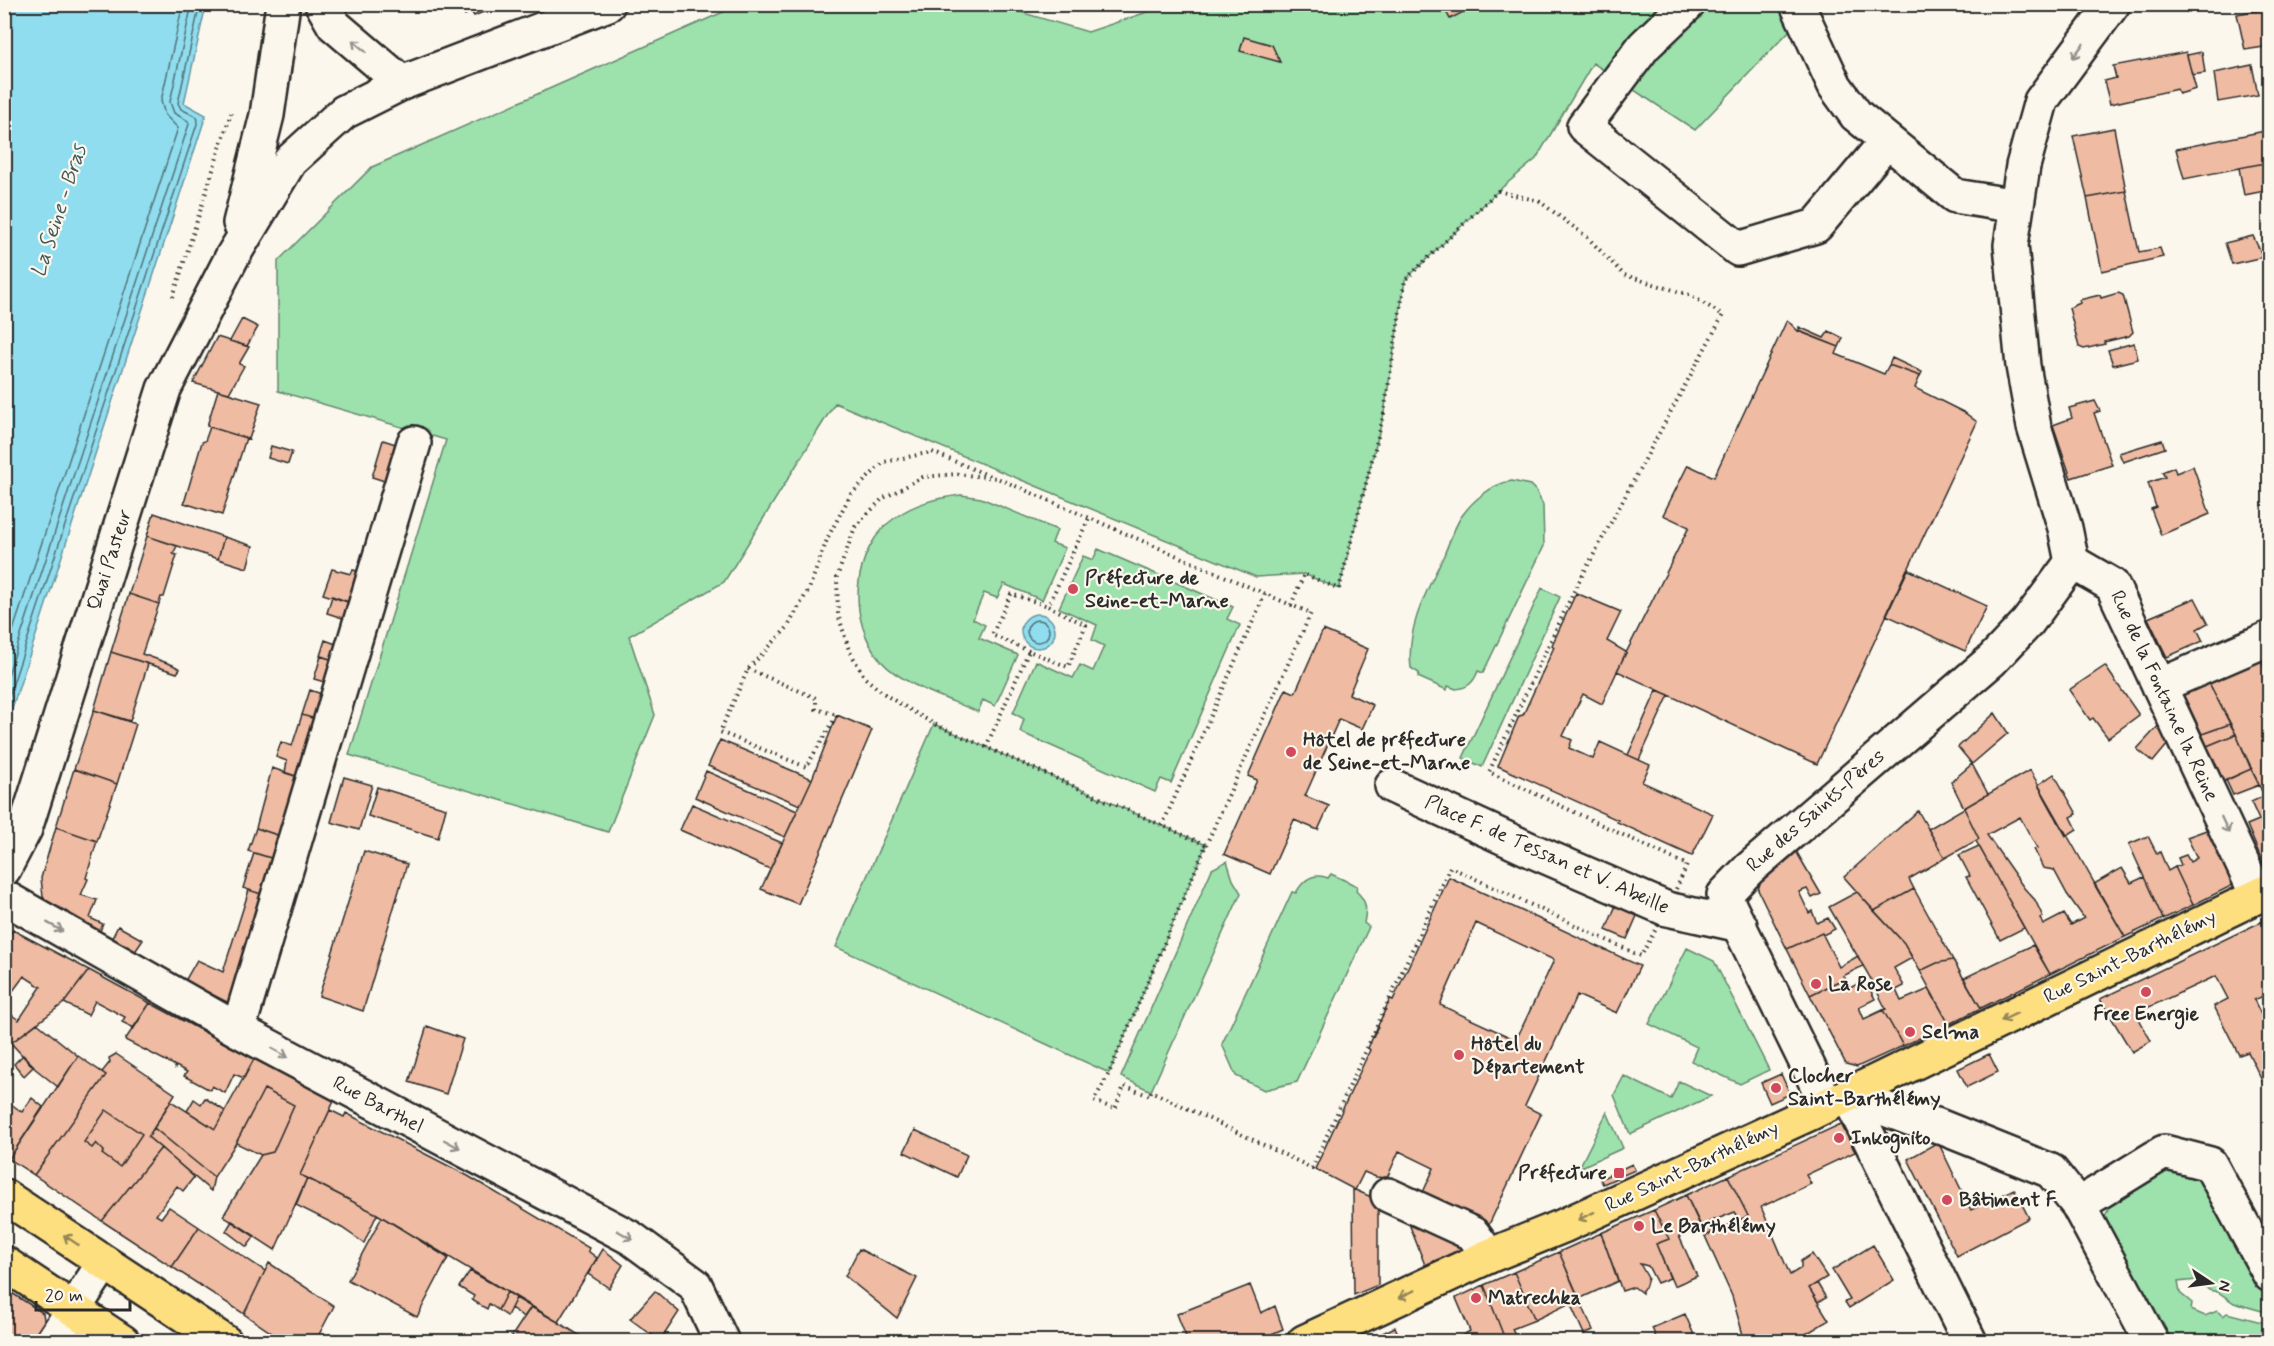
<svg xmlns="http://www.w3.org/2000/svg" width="2274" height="1346" viewBox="0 0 2274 1346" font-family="Mynerve,sans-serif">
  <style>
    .green { fill: #9de1ac; stroke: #64866c; stroke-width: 1.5 }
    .water { fill: #8fddee; stroke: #6796a0; stroke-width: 1.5 }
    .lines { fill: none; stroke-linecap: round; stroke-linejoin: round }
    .shore { stroke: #537279; stroke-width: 1.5 }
    .building { fill: #efbba2; stroke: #2b2b2b; stroke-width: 1.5; fill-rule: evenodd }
    .minor-casing { stroke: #2b2b2b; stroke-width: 38 }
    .major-casing { stroke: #2b2b2b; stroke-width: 38 }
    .path { stroke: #2b2b2b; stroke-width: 4; stroke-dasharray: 1.5 4.5; stroke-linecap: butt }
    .minor { stroke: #fbf7ec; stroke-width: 33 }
    .major { stroke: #fedf80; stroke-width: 33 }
    .oneway { stroke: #93918c }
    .oneway2 { stroke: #948556 }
    .poi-dot { fill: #d1495b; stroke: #fbf7ec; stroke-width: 2 }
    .labels { text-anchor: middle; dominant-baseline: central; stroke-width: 4.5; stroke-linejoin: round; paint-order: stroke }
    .street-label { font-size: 20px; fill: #2b2b2b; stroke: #fbf7ec }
    .poi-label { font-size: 20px; font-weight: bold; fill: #2b2b2b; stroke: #fbf7ec; text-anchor: start }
    .water-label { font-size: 21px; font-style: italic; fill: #44585c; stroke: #fbf7ec }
  </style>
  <rect width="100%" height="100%" fill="#fbf7ec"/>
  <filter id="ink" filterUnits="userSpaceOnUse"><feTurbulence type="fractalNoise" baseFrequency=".0167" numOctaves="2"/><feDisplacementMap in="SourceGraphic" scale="12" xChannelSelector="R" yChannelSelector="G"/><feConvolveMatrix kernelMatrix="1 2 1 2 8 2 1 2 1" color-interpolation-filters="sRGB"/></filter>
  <g filter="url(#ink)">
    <!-- green -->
    <path class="green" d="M1171,4L1814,5L1695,130L1593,63L1536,159L1498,191L1405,280L1384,413L1339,589L1304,574L1256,577L835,403L724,582L629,636L655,715L608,832L349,755L446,440L278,391V261L372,167L739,5H996L1088,32Z
      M1512,481L1530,485L1536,491L1543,505L1544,546L1483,673L1478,671C1474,682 1468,688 1456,689L1448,686L1447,690L1418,677L1419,673L1411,668C1406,626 1427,591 1444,555C1449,543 1454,528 1461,517C1472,501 1493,483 1512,481Z
      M961,495L981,498L1057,530L1052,543L1065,548L1042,600L1004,584L997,598L984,593L973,619L985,625L979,638L1018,655L995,706L983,700L978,712C949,699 902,685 881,661C846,620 851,548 896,517C916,503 937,498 961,495Z
      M1098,549L1233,607L1227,619L1240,625L1171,783L1161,779L1155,792L1020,732L1024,719L1013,713L1036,661L1073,678L1080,665L1093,671L1104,646L1092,640L1097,625L1059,608L1083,556L1093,560Z
      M1542,588L1560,597L1482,767L1463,758Z
      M934,724L1206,845L1109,1073L836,947Z
      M1227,861L1233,880L1241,893L1151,1091L1121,1077L1212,869Z
      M1331,874L1357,886L1356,891C1367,901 1367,909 1364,923L1369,927L1297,1082L1264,1090L1236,1076L1222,1044L1292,892L1296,893C1303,880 1313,872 1328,878Z
      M1687,948L1714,961L1769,1070L1740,1084L1691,1061L1697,1047L1649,1024Z
      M1624,1076L1671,1099L1679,1081L1711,1096L1630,1134L1614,1095Z
      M1607,1112L1623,1148L1579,1168Z
      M2169,1170L2195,1175L2208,1186L2269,1301V1313L2234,1303L2218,1292L2209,1290L2197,1280L2178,1282L2180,1293L2192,1303L2191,1310L2205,1316L2217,1311L2223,1316L2227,1313L2269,1324L2262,1336L2251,1341H2167L2107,1225L2105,1216L2112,1202L2159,1174Z"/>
    <!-- water -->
    <path class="water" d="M5,4L206,5L184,103L206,115L5,730Z
      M1021 631a17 17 0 1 1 34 0a17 17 0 1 1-34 0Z"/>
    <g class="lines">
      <!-- shore -->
      <path class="shore" d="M1027 631a11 11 0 1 1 22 0a11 11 0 1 1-22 0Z
        M4,658L178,128L165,115L161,101L183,4
        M4,687L189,124L188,121L174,113L170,102L192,4
        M4,711L198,121L197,117L181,109L178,103L200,4"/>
    </g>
    <!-- building -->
    <path class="building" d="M460,4H502L474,16L471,11L465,15Z
      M1442,4H1464L1467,10L1450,19Z
      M2270,8V46L2245,50L2237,14Z
      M1244,37L1272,45L1280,62L1240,51Z
      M2186,52L2196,89L2179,94L2177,89L2110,104L2104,81L2116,78L2113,66Z
      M2202,52L2205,73L2192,75L2187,55Z
      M2252,65L2258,95L2218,102L2214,73Z
      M2114,128L2126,191L2087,198L2073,136Z
      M2270,130V162L2184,179L2176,149Z
      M2270,162V190L2244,195L2239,168Z
      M2126,191L2139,252L2160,248L2163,257L2102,271L2087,198Z
      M2253,236L2263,257L2232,264L2225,243Z
      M2118,293L2123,295L2133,332L2129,336L2104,342L2105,344L2084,349L2079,347L2069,308L2080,303L2079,300L2100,295L2101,298Z
      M242,319L258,327L247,346L230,341Z
      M1787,320L1798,331L1839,347L1836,354L1884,374L1889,365L1920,376L1915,388L1965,413L1977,422L1817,764L1617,671L1689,527L1663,515L1688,465L1714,477Z
      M1799,327L1824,338L1829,331L1843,338L1839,347L1799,331Z
      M217,337L249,347L239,364L244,366L229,393L193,383Z
      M2134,343L2138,359L2113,365L2108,350Z
      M1892,358L1922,372L1920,376L1889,365Z
      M218,390L261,403L249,439L207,426Z
      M2095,401L2100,411L2094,413L2112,465L2071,478L2053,425L2072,418L2069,408Z
      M210,427L246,438L222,515L184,503L202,442L205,441Z
      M383,440L405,447L394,484L372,477Z
      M2162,440L2165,448L2123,462L2119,453Z
      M271,446L292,452L288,464L268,458Z
      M2193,466L2210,514L2161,535L2151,509L2156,507L2148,483L2165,477L2162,472L2174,467L2176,473Z
      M154,513L224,537L218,559L147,536Z
      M147,536L177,546L173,554L177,555L164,597H161L159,604L129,594Z
      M224,537L253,546L247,568L218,559Z
      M332,569L351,574L353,570L368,574L360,606L323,594Z
      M1907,569L1987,606L1965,651L1886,615Z
      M1576,593L1621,612L1607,641L1626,652L1602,704L1583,694L1563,736L1572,740L1569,748L1593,759L1600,742L1650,765L1642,782L1713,814L1692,856L1617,822L1618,820L1498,766L1519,716L1523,715L1554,647L1552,645Z
      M129,594L159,604L142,654L173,665L180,669L177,673L111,652Z
      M332,596L360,606L355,622L327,613Z
      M2195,598L2208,623L2197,629L2203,641L2167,657L2148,618Z
      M1323,630L1368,649L1349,694L1373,705L1362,729L1339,719L1305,796L1329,806L1318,830L1294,820L1270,874L1224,854L1257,780L1248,776L1286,689L1295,693Z
      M325,640L347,648L343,663L320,656Z
      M111,652L148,664L130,721L94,710Z
      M2257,655L2270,676V793L2264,796L2236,734L2207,679Z
      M321,656L343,663L335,685L314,679Z
      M2105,666L2139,715L2108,738L2093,718L2090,720L2069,690Z
      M2207,679L2230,724L2202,734L2182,692Z
      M310,690L330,697L322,721L302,715Z
      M1657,690L1669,695L1639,760L1628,755Z
      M94,710L136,724L117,784L74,769Z
      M1995,713L2008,733L1972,764L1958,747Z
      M302,715L322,721L305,779L285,773L287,761L276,757L281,742L292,746Z
      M837,715L872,730L798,904L761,889L812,779Z
      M2160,724L2173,738L2153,762L2137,749Z
      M2230,724L2236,734L2207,746L2202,734Z
      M2236,734L2251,769L2223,782L2207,746Z
      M720,740L812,779L800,805L708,766Z
      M1972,764L1988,794L1964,808L1951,782Z
      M272,768L305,779L287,838L256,828Z
      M74,769L117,784L97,841L56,827Z
      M2251,769L2259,785L2233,795L2226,780Z
      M2030,770L2125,937L2050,974L1976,841L1979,839L1964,808ZM2020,817L2037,848L2034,849L2043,868L2054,870L2067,894L2084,918L2071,925L2064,914L2043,925L2040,918L2043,917L2035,900L2024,888L1987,835Z
      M706,771L797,811L785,837L695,797Z
      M2054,774L2077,814L2071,817L2077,829L2066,836L2038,785Z
      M344,777L372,785L359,830L331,822Z
      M377,787L446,808L438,838L368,816Z
      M2264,796L2270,809V868L2266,870L2247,825L2259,820L2251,802Z
      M692,804L782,843L770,869L680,830Z
      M1964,808L1979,839L1945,858L1928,829Z
      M1918,811L1945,858L1909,879L1914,889L1874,911L1844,877Z
      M56,827L97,841L86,878L88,879L81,895L97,900L90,918L103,924L99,933L51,906L43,897L41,878Z
      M256,828L289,839L281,861L248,851Z
      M2212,828L2235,884L2193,905L2175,867L2181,865L2178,858L2186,855L2190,862L2197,858L2187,837Z
      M2148,836L2157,854L2160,852L2168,871L2175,867L2193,905L2163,919L2129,844Z
      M1979,846L2024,928L2000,940L1966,877L1970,876L1959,855Z
      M364,851L407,864L363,1011L319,996Z
      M1796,851L1821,894L1812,898L1807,889L1799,892L1809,913L1812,911L1817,923L1828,918L1835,929L1823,935L1822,933L1787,949L1758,890L1760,883Z
      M254,853L281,861L270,897L243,888Z
      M2122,868L2131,883L2144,877L2163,919L2125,937L2094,884Z
      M1449,877L1640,966L1617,1013L1577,995L1525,1106L1541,1114L1486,1231L1419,1201L1434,1168L1399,1151L1387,1178L1376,1177L1364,1172L1355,1190L1315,1169L1370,1050L1368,1048L1390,999L1393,1000ZM1476,923L1554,960L1516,1040L1440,1005Z
      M1914,889L1953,960L1937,963L1920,971L1904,943L1874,911Z
      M249,890L270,897L235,1006L185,981L197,960L223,972Z
      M1857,892L1904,943L1912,958L1894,968L1904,986L1896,990L1901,1001L1929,989L1949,1024L1903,1046L1883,1010L1886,1009L1868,974L1829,907Z
      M1618,900L1640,909L1627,939L1606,930Z
      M2263,921L2270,935V993L2254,1000L2270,1033V1079L2263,1083L2248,1052L2239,1055L2214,1006L2228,999L2216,976L2136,1013L2151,1041L2132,1052L2100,999Z
      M118,926L143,940L134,953L111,940Z
      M13,930L89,970L64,1003L11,1043L4,1037V1010L19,1020L41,987L24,976L4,1003V941Z
      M1822,933L1839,967L1858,956L1863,966L1843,976L1845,978L1810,995L1787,949Z
      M2033,945L2050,974L1981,1008L1964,978Z
      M1953,960L1981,1008L1949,1024L1920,971L1937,963Z
      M89,970L150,1003L134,1028L122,1022L125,1017L95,1001L88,1015L64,1003Z
      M1845,978L1850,988L1865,980L1875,999L1859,1007L1864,1019L1883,1010L1903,1046L1857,1067L1846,1064L1810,995Z
      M150,1003L254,1059L244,1078L234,1074L225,1093L212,1086L210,1090L184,1076L187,1072L176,1066L175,1068L174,1065L125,1040Z
      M37,1023L78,1056L58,1087L33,1067L11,1043Z
      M427,1026L463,1039L446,1094L409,1082Z
      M116,1054L175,1094L148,1137L161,1148L102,1221L34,1175L106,1075L102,1072L110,1062L109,1058ZM106,1110L142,1134L120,1167L102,1154L104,1151L96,1143L92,1148L84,1142Z
      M1989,1054L1998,1072L1967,1087L1958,1069Z
      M23,1055L34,1066L24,1076L14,1064Z
      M78,1056L106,1075L34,1175L9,1159Z
      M254,1059L334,1101L300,1175L307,1178L275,1250L223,1216L261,1155L273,1152L294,1105L264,1089L236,1143L214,1177L154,1128L171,1101L215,1129Z
      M1781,1074L1790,1094L1770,1103L1761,1083Z
      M264,1089L294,1105L273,1152L261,1155L236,1143Z
      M32,1098L43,1107L9,1159L4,1156V1105L7,1101L22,1112Z
      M205,1098L225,1111L215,1129L187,1111L194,1099L201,1104Z
      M106,1110L142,1134L120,1167L102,1154L104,1151L96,1143L92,1148L84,1142Z
      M330,1110L344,1117L346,1113L468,1176L589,1248L588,1251L597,1258L558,1322L377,1214L300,1175Z
      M1841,1124L1855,1152L1806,1175L1811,1184L1761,1207L1790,1275L1801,1268V1261L1812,1254L1827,1277L1809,1288L1829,1320L1793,1342H1745L1732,1296L1705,1236L1748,1216L1728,1176Z
      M154,1128L214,1177L211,1191L148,1137Z
      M915,1130L967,1155L957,1177L904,1152Z
      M1938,1142L1971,1210L2014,1189L2029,1218L1957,1256L1908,1159Z
      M161,1148L194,1177L183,1191L177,1186L156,1215L161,1218L169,1207L199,1227L172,1267L102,1221Z
      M1632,1164L1635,1170L1603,1184L1600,1179Z
      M1728,1176L1748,1216L1740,1220L1735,1212L1707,1223L1712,1233L1705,1236L1686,1195Z
      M307,1178L377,1214L364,1243L342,1228L296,1205Z
      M1353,1189L1378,1200V1285L1354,1295Z
      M1686,1195L1701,1226L1679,1236L1697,1276L1674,1286L1656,1244L1669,1239L1654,1210Z
      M1654,1210L1669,1239L1656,1244L1670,1278L1657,1283L1648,1266L1640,1264L1648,1278L1645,1288L1642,1290V1293L1634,1287L1622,1291L1601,1233Z
      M382,1217L448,1258L417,1317L348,1280Z
      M232,1221L255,1236L247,1247L226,1231Z
      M1408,1221L1457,1236L1462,1249L1425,1265Z
      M199,1227L265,1271L244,1314L172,1267Z
      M1601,1233L1618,1281L1579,1299L1559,1252Z
      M1873,1245L1894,1280L1849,1308L1845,1302L1850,1300L1832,1270Z
      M603,1249L623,1265L609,1288L588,1274Z
      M859,1249L917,1278L897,1318L845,1276Z
      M1559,1252L1593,1330L1584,1334L1570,1303L1535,1320L1514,1272Z
      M269,1263L334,1306L315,1342H285L244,1314Z
      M470,1271L507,1292L498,1310L489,1304L487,1309L472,1300L474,1296L459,1287Z
      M1514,1272L1535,1320L1512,1329L1518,1342H1506L1484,1285Z
      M1817,1283L1826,1298L1818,1302L1809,1288Z
      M1250,1285L1261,1313L1275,1306L1283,1329L1253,1342H1188L1177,1314Z
      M1484,1285L1506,1342H1451L1470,1331L1456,1298Z
      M4,1288L43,1313L45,1326L34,1342H4Z
      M655,1291L679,1312L660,1341L630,1319Z
      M507,1292L516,1298L507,1316L498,1310Z
      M516,1298L531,1307L524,1317L511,1308Z
      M531,1307L558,1322L590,1342H508Z
      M1685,1314L1697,1342H1658L1652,1328Z
      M1395,1327L1402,1342H1364Z"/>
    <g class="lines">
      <!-- minor casing -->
      <g class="minor-casing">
        <path id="minor" d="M322,4L334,25L402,83
          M1688,4L1644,46L1584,126L1738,249L1816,226L1887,141
          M1797,4L1835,86L1856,115L1955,196L2017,206
          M2113,4L2041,101L2023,166L2011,245L2023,366L2034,427L2065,528L2072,562L2112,585L2257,895
          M240,223L267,115L283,4
          M2159,686L2270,638
          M1392,786L1533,851L1667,909L1740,925
          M4,869L25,829L164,389L232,257L290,161L344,112L402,83L608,4
          M4,897L238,1030L631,1238L695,1285L722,1342
          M238,1030L414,443
          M1848,1095L1912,1119L1936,1125L2051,1171L2078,1205L2152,1342
          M1848,1095L1970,1342
          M1827,1105L1724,895L1749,869L1992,660L2028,622L2072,562
          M1388,1195L1473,1234L1489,1256
          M2078,1205L2164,1152L2210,1164L2270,1275
          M52,1342L104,1263"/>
      </g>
      <!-- major casing -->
      <g class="major-casing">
        <path id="major" d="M4,1196L225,1342
          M4,1263L123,1342
          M1304,1342L1489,1256L1563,1226L1813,1112L2270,890"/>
      </g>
      <!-- path -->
      <path class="path" d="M1498,191L1539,201L1587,237L1624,275L1690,295L1723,315L1574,591L1489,772L1687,865L1667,909L1641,956L1450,867L1312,1168L1151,1091L1150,1096L1124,1086L1115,1109L1094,1101L1109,1073L1206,845L934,724L887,696L865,678L849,650L838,614L837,577L855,527L882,499L923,477L956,474L997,478L1291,605L1304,574L1339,589L1384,413L1405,280Z
        M173,297L231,113
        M1029,651L992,635L1011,594L1048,606
        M748,669L816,698V709L837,715L806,767L720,732L748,669L787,628L809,589L828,537L851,494L884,462L932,452L990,476
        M986,747L1029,651L1068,667L1086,625L1048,606L1089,518
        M1162,826L1265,594
        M1206,845L1311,613L1291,605"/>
      <!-- minor -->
      <use href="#minor" class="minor"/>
      <!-- major -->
      <use href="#major" class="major"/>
    </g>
    <!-- one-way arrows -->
    <defs><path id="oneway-shaft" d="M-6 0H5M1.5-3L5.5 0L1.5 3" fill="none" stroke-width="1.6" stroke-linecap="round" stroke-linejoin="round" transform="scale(1.5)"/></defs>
    <g class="oneway">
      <use href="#oneway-shaft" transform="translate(359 46) rotate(-139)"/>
      <use href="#oneway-shaft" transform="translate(2078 51) rotate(127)"/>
      <use href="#oneway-shaft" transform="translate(2225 825) rotate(65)"/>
      <use href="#oneway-shaft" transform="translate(55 927) rotate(29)"/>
      <use href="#oneway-shaft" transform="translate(280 1053) rotate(28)"/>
      <use href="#oneway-shaft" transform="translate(452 1144) rotate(28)"/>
      <use href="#oneway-shaft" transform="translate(625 1235) rotate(30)"/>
    </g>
    <g class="oneway2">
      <use href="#oneway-shaft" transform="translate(2009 1017) rotate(154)"/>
      <use href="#oneway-shaft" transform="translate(1586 1216) rotate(155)"/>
      <use href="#oneway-shaft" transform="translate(71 1240) rotate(-146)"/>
      <use href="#oneway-shaft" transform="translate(1407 1294) rotate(155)"/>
    </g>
  </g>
  <!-- markers -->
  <g class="poi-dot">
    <circle cx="1073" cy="589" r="6"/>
    <circle cx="1291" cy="752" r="6"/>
    <circle cx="1816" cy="984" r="6"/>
    <circle cx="2146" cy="992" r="6"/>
    <circle cx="1910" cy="1032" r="6"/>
    <circle cx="1459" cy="1055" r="6"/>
    <circle cx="1776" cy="1088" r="6"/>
    <circle cx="1839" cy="1138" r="6"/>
    <rect x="1613" y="1167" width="12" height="12" rx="3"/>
    <circle cx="1947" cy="1200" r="6"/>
    <circle cx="1639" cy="1226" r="6"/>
    <circle cx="1476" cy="1298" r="6"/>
  </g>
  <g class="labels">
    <!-- street labels -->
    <g class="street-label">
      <text transform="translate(110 560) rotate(-72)">Quai Pasteur</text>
      <text transform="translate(2164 696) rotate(65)">Rue de la Fontaine la Reine</text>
      <text transform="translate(1816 811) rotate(-41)">Rue des Saints-Pères</text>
      <text transform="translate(1547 855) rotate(24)">Place F. de Tessan et V. Abeille</text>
      <text transform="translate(2130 957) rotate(-26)">Rue Saint-Barthélémy</text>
      <text transform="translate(378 1105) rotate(28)">Rue Barthel</text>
      <text transform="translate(1692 1167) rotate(-25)">Rue Saint-Barthélémy</text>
    </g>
    <!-- poi labels -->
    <g class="poi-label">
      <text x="1085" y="578">Préfecture de<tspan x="1085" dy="23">Seine-et-Marne</tspan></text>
      <text x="1303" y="740">Hôtel de préfecture<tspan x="1303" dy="23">de Seine-et-Marne</tspan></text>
      <text x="1828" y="984">La Rose</text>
      <text x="2146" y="1014" text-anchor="middle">Free Energie</text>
      <text x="1922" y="1032">Selma</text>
      <text x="1471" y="1044">Hôtel du<tspan x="1471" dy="23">Département</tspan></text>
      <text x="1788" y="1076">Clocher<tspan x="1788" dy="23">Saint-Barthélémy</tspan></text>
      <text x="1851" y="1138">Inkognito</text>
      <text x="1607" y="1173" text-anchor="end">Préfecture</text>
      <text x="1959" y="1200">Bâtiment F</text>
      <text x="1651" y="1226">Le Barthélémy</text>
      <text x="1488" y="1298">Matrechka</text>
    </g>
    <!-- water labels -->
    <g class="water-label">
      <text transform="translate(59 211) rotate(-72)">La Seine - Bras</text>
    </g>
  </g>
  <!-- margin -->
  <rect width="2274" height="1346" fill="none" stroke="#fbf7ec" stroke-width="24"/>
  <rect x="12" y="12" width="2250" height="1322" fill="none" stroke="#2b2b2b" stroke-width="2" filter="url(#ink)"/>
  <!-- north arrow -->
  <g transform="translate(2211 1283) rotate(103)" stroke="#fbf7ec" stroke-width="4.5" paint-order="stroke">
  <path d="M0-4.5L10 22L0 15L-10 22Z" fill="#2b2b2b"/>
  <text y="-9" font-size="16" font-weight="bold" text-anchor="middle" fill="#2b2b2b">N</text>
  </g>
  <!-- scale -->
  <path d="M36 1301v9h94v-9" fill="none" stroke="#2b2b2b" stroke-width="3"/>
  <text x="45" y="1301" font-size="18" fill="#2b2b2b" stroke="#fbf7ec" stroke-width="4.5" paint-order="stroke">20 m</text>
</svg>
